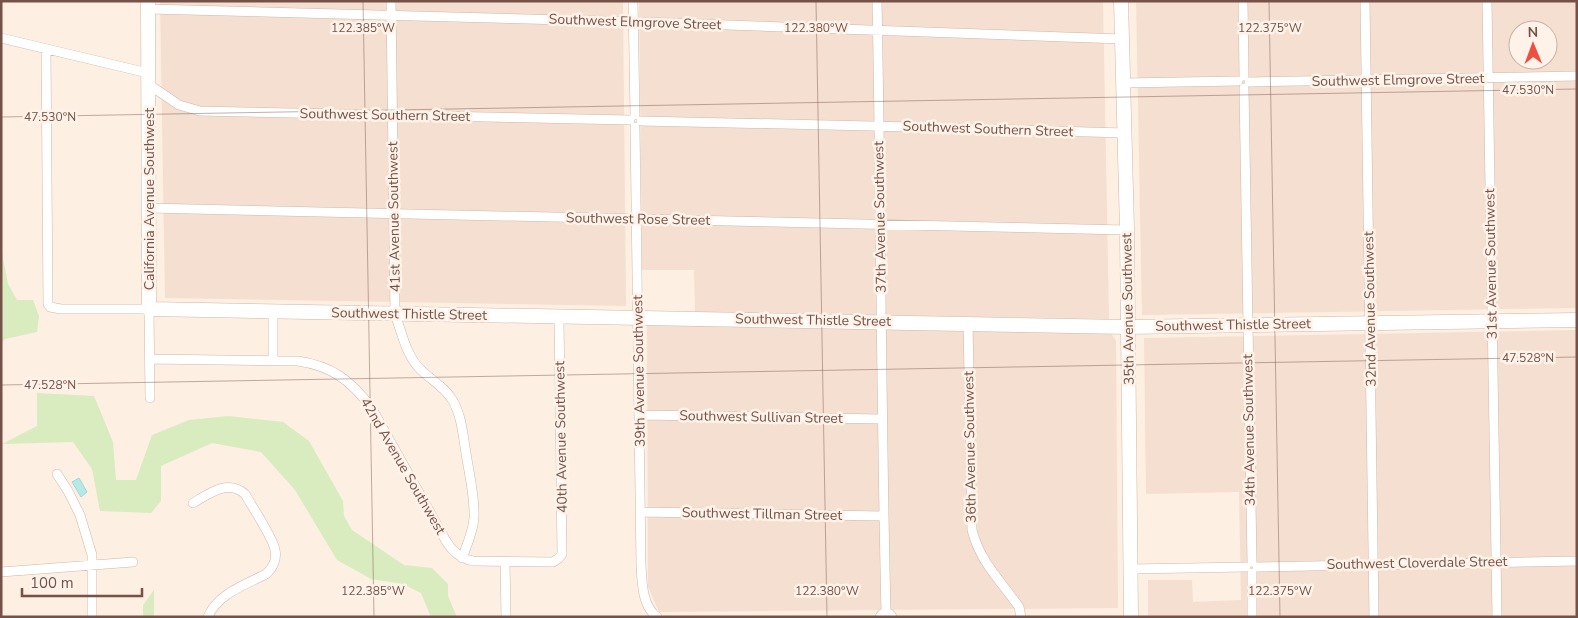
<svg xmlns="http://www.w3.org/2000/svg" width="1578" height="618" viewBox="0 0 1578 618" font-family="'Nunito Sans',sans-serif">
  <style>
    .residential { fill: #f5dfd0; fill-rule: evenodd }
    .green { fill: #d8ecc0 }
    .water { fill: #b6e8e8; stroke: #9bd9da }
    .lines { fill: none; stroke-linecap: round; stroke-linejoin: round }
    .street-casing { stroke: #d1b7ab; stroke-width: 10 }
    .secondary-casing { stroke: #d4b5a8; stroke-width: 15 }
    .street { stroke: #fff; stroke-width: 9 }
    .secondary { stroke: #fff; stroke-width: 14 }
    .ticks { fill: none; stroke: #765147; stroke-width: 1; stroke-opacity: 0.45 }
    .labels { text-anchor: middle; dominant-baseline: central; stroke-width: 5; stroke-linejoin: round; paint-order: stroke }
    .street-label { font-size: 14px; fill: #765147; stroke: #fff3e9 }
    .ticks-label { font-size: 12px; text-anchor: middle; fill: #765147; stroke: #fff3e9; stroke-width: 5; stroke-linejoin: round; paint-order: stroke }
  </style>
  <rect width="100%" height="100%" fill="#fdefe2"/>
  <!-- residential -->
  <path class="residential" d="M160,1H623L626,306L165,298Z
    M639,1H1103L1109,319L695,312L694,270H642Z
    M1136,1H1577V308L1142,315ZM1518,30H1548V60H1518Z
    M647,325L1111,333L1116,341L1118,608L659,612L648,587Z
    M1577,330V617H1148V580H1192L1193,602L1241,600L1239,492L1146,494L1144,338Z"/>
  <!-- green -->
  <path class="green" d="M1,248L8,284L17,300H33L39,316L37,332L5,339L1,344Z
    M37,393L94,396L113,442L116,480H136L152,435L189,420L228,416L283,422L309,441L343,501L344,516L352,530L404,565L432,568L448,584V596L457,617H431L421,593L403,584L371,579L337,560L295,490L261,452L212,443L161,466V501L151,513L100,511L92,469L73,442L2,444L37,426Z
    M154,590V617H143V605Z"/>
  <!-- water -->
  <path class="water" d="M79,478L87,492L81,497L72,482Z"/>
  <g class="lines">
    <!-- street casing -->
    <g class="street-casing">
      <path id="street" d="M391,1L395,314C402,333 406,355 420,369C431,380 446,388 453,401C462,417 463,436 466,453C469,474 475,496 474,518C473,532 467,545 462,558
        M633,1L635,115
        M877,1C881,205 881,409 886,612
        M1243,1L1244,76
        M1365,1L1374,617
        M1487,1L1497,617
        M148,9L641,22L1122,39
        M1,38L148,73
        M46,49L48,304L50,307L61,309H149L150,398
        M1249,82L1577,76
        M1124,83L1238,81
        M148,84L179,105L200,111L630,120
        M1244,88L1252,562
        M641,121L872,126L1125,133
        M635,127L641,565C642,582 642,606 657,617
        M148,208L1127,230
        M273,312V360
        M968,323L972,530C980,562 1001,581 1019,607L1021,617
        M150,359L298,361C332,366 350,380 371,407L446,541C453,552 460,558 473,561L553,562L559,558L562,554L559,317
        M640,415L882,419
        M57,474L68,491L80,515L92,555V617
        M193,503C210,493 228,479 245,494C252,507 273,537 275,550C277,559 273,568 266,574C245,585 217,594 208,617
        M641,512L883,516
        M505,562L506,617
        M1257,567L1577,561
        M1131,569L1246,567
        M1,572L133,562
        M1252,573V617
        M880,617C883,611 889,611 892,617"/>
    </g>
    <!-- secondary casing -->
    <g class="secondary-casing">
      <path id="secondary" d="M148,1L149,309L1127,327L1577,320
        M1121,1L1127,230L1131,617"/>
    </g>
    <!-- street -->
    <use href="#street" class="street"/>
    <!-- secondary -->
    <use href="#secondary" class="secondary"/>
  </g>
  <!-- ticks -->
  <path class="ticks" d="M363,1L374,617M816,1L827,617M1269,1L1280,617M1,117L1577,89M1,385L1577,357"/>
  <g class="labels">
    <!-- street labels -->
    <g class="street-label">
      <text transform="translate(635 22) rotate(2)">Southwest Elmgrove Street</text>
      <text transform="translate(1398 80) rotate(-1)">Southwest Elmgrove Street</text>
      <text transform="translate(385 115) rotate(1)">Southwest Southern Street</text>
      <text transform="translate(988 129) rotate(2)">Southwest Southern Street</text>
      <text transform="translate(149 199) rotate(-90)">California Avenue Southwest</text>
      <text transform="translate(394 217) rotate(-91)">41st Avenue Southwest</text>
      <text transform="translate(880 217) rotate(-91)">37th Avenue Southwest</text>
      <text transform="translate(638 219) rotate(1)">Southwest Rose Street</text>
      <text transform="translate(1491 264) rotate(-91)">31st Avenue Southwest</text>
      <text transform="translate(1128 309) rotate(-91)">35th Avenue Southwest</text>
      <text transform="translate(1370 309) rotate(-91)">32nd Avenue Southwest</text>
      <text transform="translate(409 314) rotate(1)">Southwest Thistle Street</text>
      <text transform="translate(813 320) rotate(1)">Southwest Thistle Street</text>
      <text transform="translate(1233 325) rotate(-1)">Southwest Thistle Street</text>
      <text transform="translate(639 371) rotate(-91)">39th Avenue Southwest</text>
      <text transform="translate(761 417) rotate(1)">Southwest Sullivan Street</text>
      <text transform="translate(1249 430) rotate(-91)">34th Avenue Southwest</text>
      <text transform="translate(561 437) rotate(-91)">40th Avenue Southwest</text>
      <text transform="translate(970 447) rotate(-91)">36th Avenue Southwest</text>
      <text transform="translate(403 466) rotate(60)">42nd Avenue Southwest</text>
      <text transform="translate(762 514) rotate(1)">Southwest Tillman Street</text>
      <text transform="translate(1417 563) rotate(-1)">Southwest Cloverdale Street</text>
    </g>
  </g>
  <g class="ticks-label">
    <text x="363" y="32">122.385°W</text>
    <text x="816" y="32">122.380°W</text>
    <text x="1270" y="32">122.375°W</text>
    <text x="1528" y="94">47.530°N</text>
    <text x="50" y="121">47.530°N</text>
    <text x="1528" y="362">47.528°N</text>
    <text x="50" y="389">47.528°N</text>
    <text x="373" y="595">122.385°W</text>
    <text x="827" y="595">122.380°W</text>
    <text x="1280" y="595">122.375°W</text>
  </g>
  <!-- border -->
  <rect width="1578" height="618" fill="none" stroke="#765147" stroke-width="5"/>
  <!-- north arrow -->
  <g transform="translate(1533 45) rotate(359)"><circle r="24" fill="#fff3e9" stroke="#c8b2a8"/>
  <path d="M0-4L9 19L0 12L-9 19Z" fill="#ee4f40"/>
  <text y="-8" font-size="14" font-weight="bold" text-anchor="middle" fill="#765147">N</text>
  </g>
  <!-- scale -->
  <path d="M22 588v8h120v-8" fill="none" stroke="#765147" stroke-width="2.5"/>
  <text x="30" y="588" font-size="15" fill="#765147" stroke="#fff3e9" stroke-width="4" paint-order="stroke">100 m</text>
</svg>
